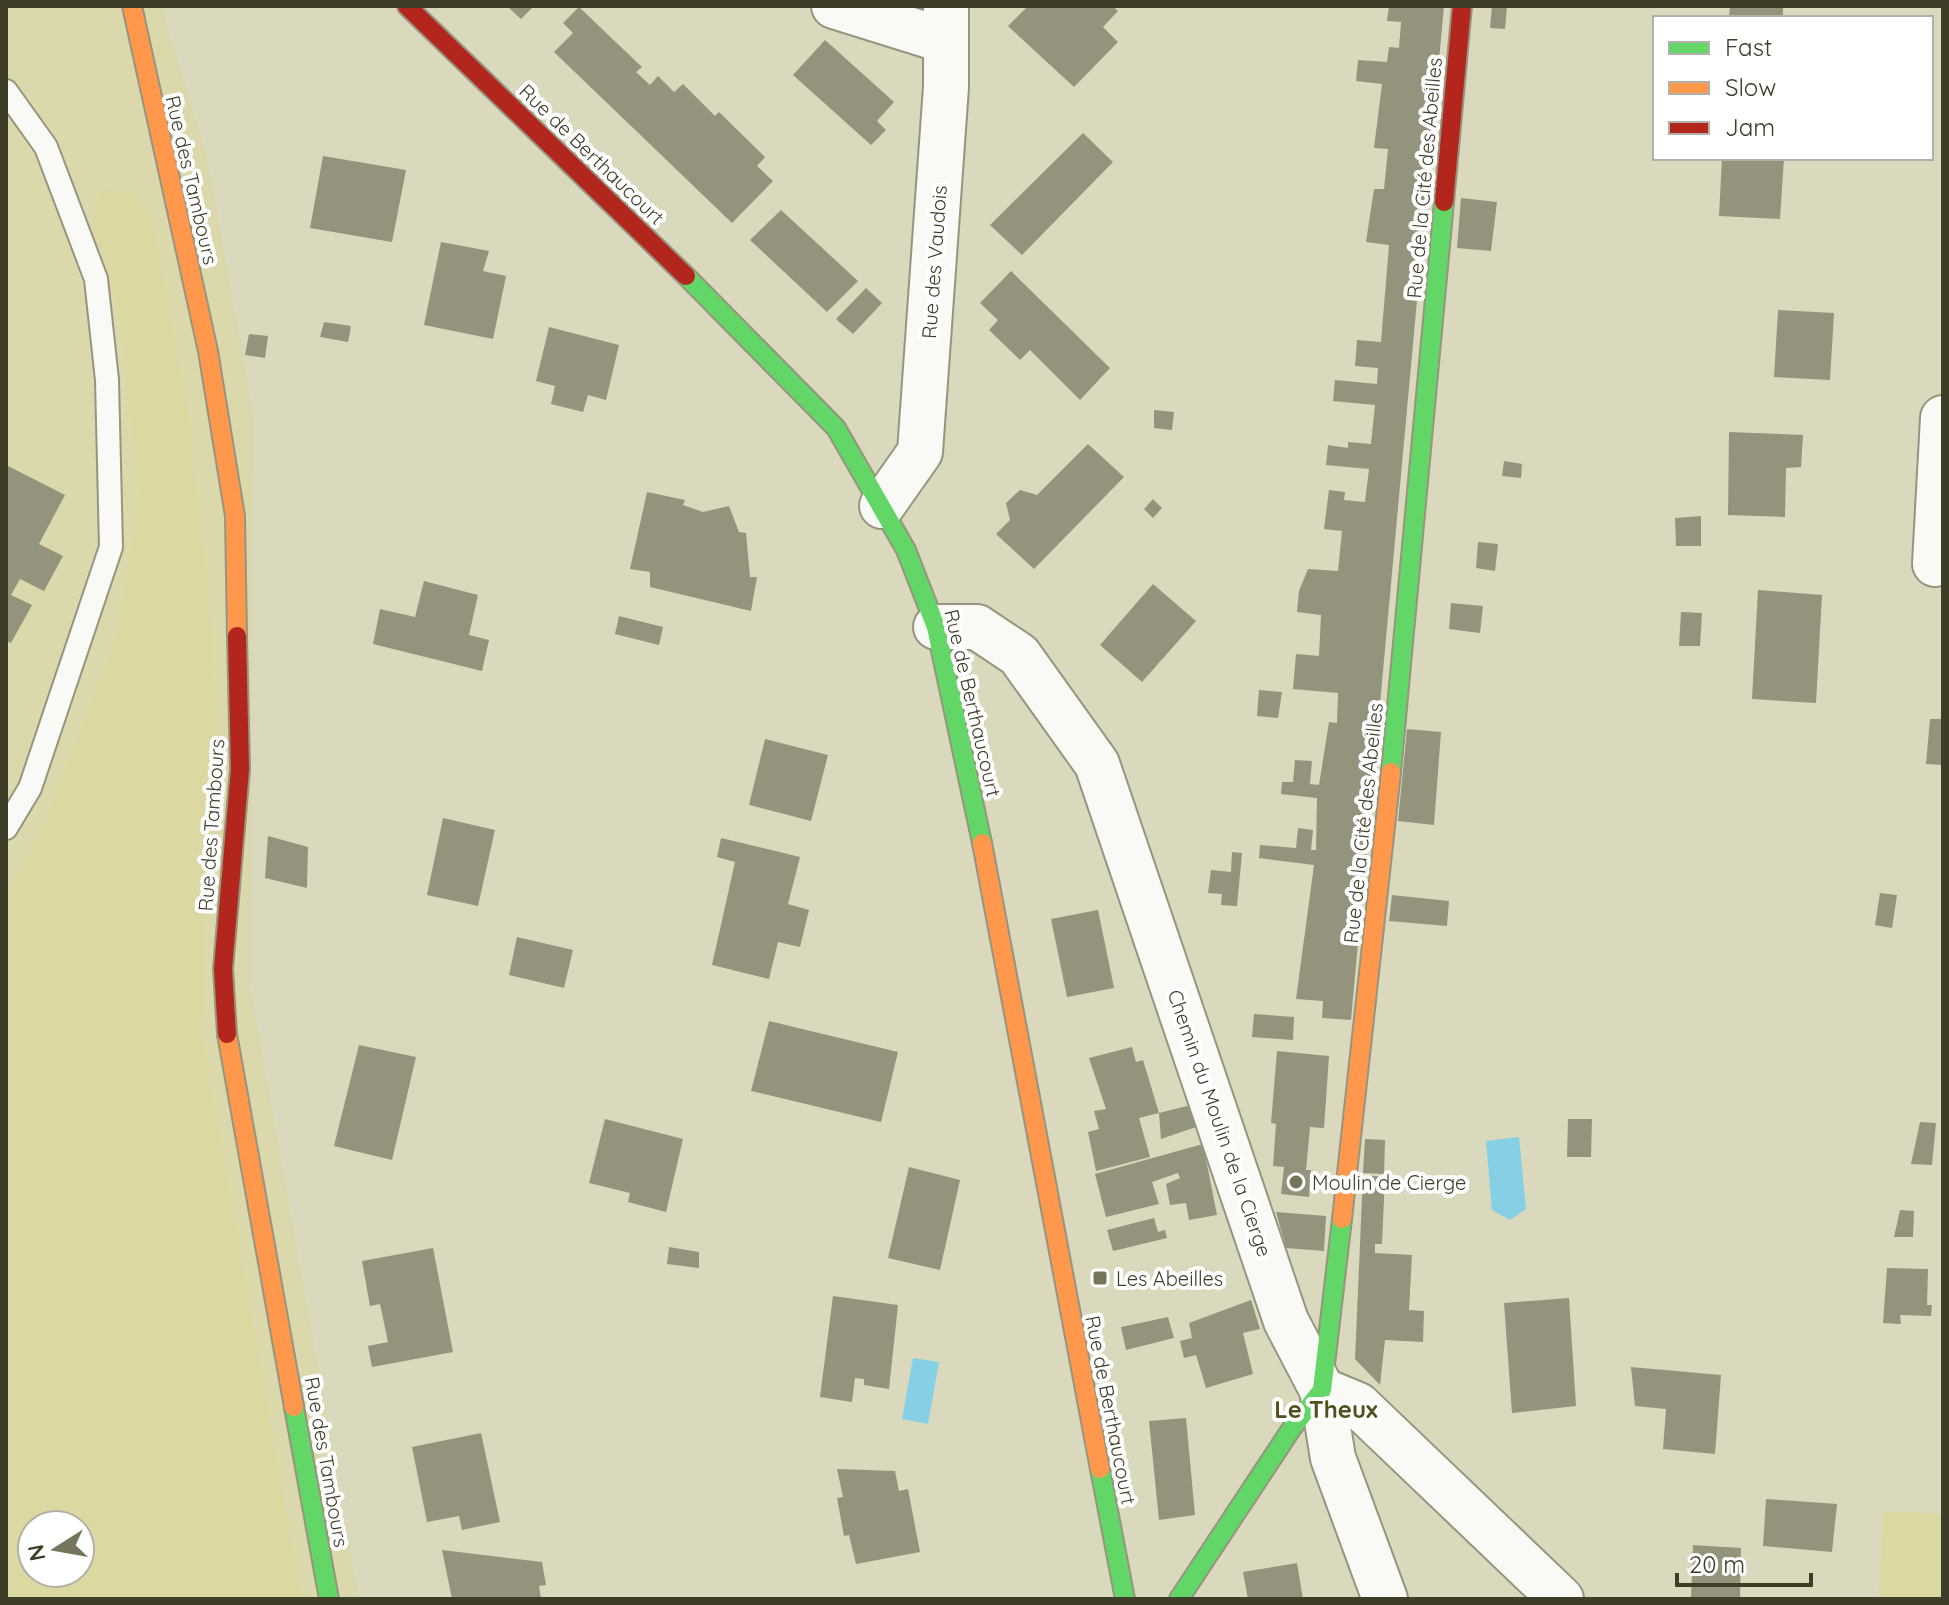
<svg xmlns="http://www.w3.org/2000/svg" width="1949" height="1605" viewBox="0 0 1949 1605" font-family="Quicksand,sans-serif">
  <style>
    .built { fill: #dbd8ab; fill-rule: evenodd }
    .green { fill: #dbd8a1; fill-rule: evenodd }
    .water { fill: #85d0e4 }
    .building { fill: #94937e }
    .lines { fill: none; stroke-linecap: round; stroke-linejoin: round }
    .lane-casing { stroke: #96957f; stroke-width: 26 }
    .street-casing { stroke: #96957f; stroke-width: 48 }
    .fast-casing { stroke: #96957f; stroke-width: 22 }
    .slow-casing { stroke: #96957f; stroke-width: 22 }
    .jam-casing { stroke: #96957f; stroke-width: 22 }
    .lane { stroke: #f9f9f5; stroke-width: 22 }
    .street { stroke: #f9f9f5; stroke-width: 44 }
    .fast { stroke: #63d668; stroke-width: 18 }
    .slow { stroke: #ff974d; stroke-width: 18 }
    .jam { stroke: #b3261e; stroke-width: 18 }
    .poi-dot { fill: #75745c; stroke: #fff; stroke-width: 3 }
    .labels { text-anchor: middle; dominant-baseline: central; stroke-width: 8; stroke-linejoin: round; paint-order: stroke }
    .street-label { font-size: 20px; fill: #3e3d28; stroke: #fff }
    .poi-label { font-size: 20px; fill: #3e3d28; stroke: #fff; text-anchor: start }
    .quarter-label { font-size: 24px; font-weight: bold; fill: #535020; stroke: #fff }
  </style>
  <rect width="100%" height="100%" fill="#dad9bd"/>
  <!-- built -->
  <path class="built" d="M6,6H161L207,156L253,412L251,990L359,1599H6ZM32,1525H80V1573H32Z"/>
  <!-- green -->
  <path class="green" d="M100,189L129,191L153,220L188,410L213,634L216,754L204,910L203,1040L302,1599H6V899L45,822L117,636L139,494L121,325L94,220ZM32,1525H80V1573H32Z
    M1883,1511L1943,1514V1599H1879Z"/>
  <!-- water -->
  <path class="water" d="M1519,1137L1526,1209L1510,1220L1492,1210L1486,1141Z
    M913,1358L939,1362L928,1424L902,1419Z"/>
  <!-- building -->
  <path class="building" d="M507,6H534L521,19Z
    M1028,6H1112L1118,11L1103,27L1118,42L1074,87L1008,26Z
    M1389,6H1444L1351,1020L1322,1018L1323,1001L1296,999L1314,865L1259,858L1260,845L1296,848L1298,828L1313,830L1311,850H1316L1317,798L1281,794L1282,782H1293L1295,760L1312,761L1310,784L1319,785L1329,722L1337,723L1338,693L1293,689L1296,654L1319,656L1321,615L1297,612L1299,591L1308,569L1338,571L1342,531L1324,529L1329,490L1345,492L1344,500L1365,502L1369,469L1326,465L1328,445L1348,448V442L1371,444L1375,405L1333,401L1335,380L1377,384L1378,368L1355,366L1357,340L1381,342L1389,245L1366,242L1374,189H1384L1388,149L1374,148L1382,84L1356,81L1358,60L1387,62L1389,47L1399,48L1401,22L1387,21Z
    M1492,6H1507L1505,29L1490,28Z
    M1730,6H1783V18H1729Z
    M579,7L642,67L636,72L650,85L658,76L674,92L683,84L715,116L719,112L765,157L757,166L773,181L732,223L554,52L573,33L563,23Z
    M825,40L894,102L877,121L886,130L871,145L793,75Z
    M1083,133L1113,162L1022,255L990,225Z
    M323,156L406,170L392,242L310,228Z
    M1722,158H1784L1780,219L1719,216Z
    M1461,198L1497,202L1491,251L1457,248Z
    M781,210L858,281L827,312L750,240Z
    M441,242L489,251L483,271L506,276L493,339L424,325Z
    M1011,271L1110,368L1080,400L1030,350L1020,360L989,330L998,320L980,303Z
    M866,288L882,303L853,334L836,319Z
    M1778,310L1834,313L1830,380L1774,377Z
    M324,322L351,326L348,342L320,337Z
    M549,327L619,345L606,400L588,395L583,412L551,404L555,386L536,381Z
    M249,334L268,336L265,358L245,355Z
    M1154,410L1174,412L1172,430L1154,428Z
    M1729,432L1803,435L1801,467L1786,468L1785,517L1728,515Z
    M1088,444L1124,477L1034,569L996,534L1010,520L1006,503L1020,490L1037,495Z
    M1504,461L1522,464L1521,478L1502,476Z
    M6,465L65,495L39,544L63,556L44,591L20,579L11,595L32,605L11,643L6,641Z
    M647,492L685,500L683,505L703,512L729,506L739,532L746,533L750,577H757L751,611L650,587V572L630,569Z
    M1153,499L1162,508L1153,518L1144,509Z
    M1701,516V546H1676L1675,518Z
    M1478,542L1498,544L1495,571L1476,568Z
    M424,581L478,595L469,635L489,640L482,671L373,644L380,609L415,617Z
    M1153,584L1196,621L1142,682L1100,645Z
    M1758,590L1822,595L1816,703L1752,699Z
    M1451,603L1483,606L1480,633L1449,629Z
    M1681,612L1702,613L1700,646H1679Z
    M619,616L663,627L659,645L615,634Z
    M1259,690L1282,692L1278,718L1257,716Z
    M1930,719H1943V765L1926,764Z
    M1407,729L1441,732L1434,825L1398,821Z
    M765,739L828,755L811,821L749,805Z
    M443,818L495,830L478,906L427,895Z
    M268,836L308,847L307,888L265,878Z
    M721,838L800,857L788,904L809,910L800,947L778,942L769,979L712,965L735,862L717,857Z
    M1232,852L1242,853L1237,906L1221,905L1222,894L1208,893L1211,870L1231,872Z
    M1880,893L1897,895L1892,928L1875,925Z
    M1392,895L1449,901L1447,926L1389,921Z
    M1098,910L1114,988L1067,997L1051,919Z
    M517,937L573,950L564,988L509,975Z
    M1254,1014L1294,1017L1293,1040L1252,1037Z
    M769,1021L898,1052L881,1122L751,1091Z
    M359,1045L416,1057L392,1160L334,1146Z
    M1132,1047L1136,1062L1143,1060L1159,1113L1139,1118L1150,1157L1096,1171L1088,1132L1099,1129L1094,1111L1106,1109L1089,1058Z
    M1277,1051L1329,1056L1324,1128L1310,1127L1306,1170H1311L1309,1197L1281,1194L1284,1167L1273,1166L1276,1124L1271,1123Z
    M1191,1105L1199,1126L1161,1139L1159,1113Z
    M605,1119L683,1139L666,1212L628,1202L630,1193L589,1183Z
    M1568,1119H1592L1591,1157H1567Z
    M1920,1122L1936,1123L1932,1165L1911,1164Z
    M1365,1139L1385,1140L1384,1174L1363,1173Z
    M1203,1144L1217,1215L1189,1220L1186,1203L1170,1205L1166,1184L1180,1178L1178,1173L1152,1182L1159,1204L1106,1217L1095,1174Z
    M909,1167L960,1180L940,1270L888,1258Z
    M1363,1175L1385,1177L1382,1244H1375V1253L1412,1255L1409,1310L1424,1311L1423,1342L1385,1340L1380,1385L1355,1359Z
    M1900,1210L1914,1211L1913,1237H1894Z
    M1276,1212L1326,1216L1324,1251L1286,1248Z
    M1154,1218L1158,1232L1165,1230L1167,1238L1113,1251L1107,1230Z
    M669,1247L699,1252V1268L667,1264Z
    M433,1248L453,1352L372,1367L368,1346L388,1342L380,1304L370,1306L362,1261Z
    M1887,1268L1928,1269L1927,1305H1932L1931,1316L1900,1315L1901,1324L1883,1323Z
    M833,1296L898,1305L889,1389L864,1385V1379L855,1378L852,1402L820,1397Z
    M1569,1298L1576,1406L1512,1413L1504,1303Z
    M1251,1300L1260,1329L1243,1333L1253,1374L1206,1388L1196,1355L1184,1358L1180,1341L1192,1338L1189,1323Z
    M1168,1317L1174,1338L1126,1350L1121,1327Z
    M1631,1367L1721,1375L1715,1454L1663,1449L1666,1409L1635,1406Z
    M1186,1418L1195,1515L1159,1520L1149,1421Z
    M481,1433L500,1522L462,1530L459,1516L427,1522L412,1447Z
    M837,1469L895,1471L899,1491L908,1489L920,1552L856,1564L849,1535L844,1536L837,1498L843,1497Z
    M1766,1499L1837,1504L1832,1552L1763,1546Z
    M1693,1545L1741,1548L1740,1599H1691Z
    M442,1550L542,1562L546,1585L539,1586L541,1599H452Z
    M1297,1563L1303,1599H1248L1243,1572Z"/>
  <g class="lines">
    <!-- lane casing -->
    <g class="lane-casing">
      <path id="lane" d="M6,91L46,147L96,279L107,380L111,547L30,788L6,828"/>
    </g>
    <!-- street casing -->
    <g class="street-casing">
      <path id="street" d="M834,6L946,41
        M882,506L920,452L946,87V6
        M1935,564L1943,418
        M936,627H977L1019,655L1097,764L1286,1321L1322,1390L1333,1458L1385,1599
        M1322,1390L1358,1405L1561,1599"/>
    </g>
    <!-- fast casing -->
    <g class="fast-casing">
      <path id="fast" d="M686,276L836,428L906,550L936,627L982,843
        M1391,772L1444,202
        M294,1407L329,1599
        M1100,1469L1125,1599
        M1179,1599L1292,1428L1322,1390L1342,1219"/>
    </g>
    <!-- slow casing -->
    <g class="slow-casing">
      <path id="slow" d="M132,6L208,351L235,516L237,636
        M982,843L1100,1469
        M227,1034L294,1407
        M1342,1219L1391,772"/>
    </g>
    <!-- jam casing -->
    <g class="jam-casing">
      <path id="jam" d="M407,6L686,276
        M1444,202L1462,6
        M227,1034L223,969L240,769L237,636"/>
    </g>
    <!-- lane -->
    <use href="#lane" class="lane"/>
    <!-- street -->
    <use href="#street" class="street"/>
    <!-- fast -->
    <use href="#fast" class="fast"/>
    <!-- slow -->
    <use href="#slow" class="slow"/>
    <!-- jam -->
    <use href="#jam" class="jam"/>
  </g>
  <!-- markers -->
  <g class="poi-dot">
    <circle cx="1296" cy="1182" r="8"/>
    <rect x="1092" y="1270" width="16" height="16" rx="4"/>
  </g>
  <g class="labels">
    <!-- street labels -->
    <g class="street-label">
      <text transform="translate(592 154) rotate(44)">Rue de Berthaucourt</text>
      <text transform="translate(1424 178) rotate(-85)">Rue de la Cité des Abeilles</text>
      <text transform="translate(192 180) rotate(77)">Rue des Tambours</text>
      <text transform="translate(934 262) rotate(-86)">Rue des Vaudois</text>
      <text transform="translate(973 703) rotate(77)">Rue de Berthaucourt</text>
      <text transform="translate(1363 823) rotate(-84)">Rue de la Cité des Abeilles</text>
      <text transform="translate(211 825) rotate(-86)">Rue des Tambours</text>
      <text transform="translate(1220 1123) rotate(71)">Chemin du Moulin de la Cierge</text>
      <text transform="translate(1111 1410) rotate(79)">Rue de Berthaucourt</text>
      <text transform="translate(327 1462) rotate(80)">Rue des Tambours</text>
    </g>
    <!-- poi labels -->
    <g class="poi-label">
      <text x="1312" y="1182">Moulin de Cierge</text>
      <text x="1116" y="1278">Les Abeilles</text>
    </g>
    <!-- quarter labels -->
    <g class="quarter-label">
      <text x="1326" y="1409">Le Theux</text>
    </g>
  </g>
  <!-- border -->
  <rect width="1949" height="1605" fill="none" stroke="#3e3d28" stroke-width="16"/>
  <!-- legend -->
  <rect x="1653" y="16" width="280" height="144" fill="#ffffff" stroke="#b2b1a9" stroke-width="2"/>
  <rect x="1669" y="42" width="40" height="12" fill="#63d668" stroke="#b2b1a9" stroke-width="2"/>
  <text x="1725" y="56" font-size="24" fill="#3e3d28">Fast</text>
  <rect x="1669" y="82" width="40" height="12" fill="#ff974d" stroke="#b2b1a9" stroke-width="2"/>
  <text x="1725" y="96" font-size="24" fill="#3e3d28">Slow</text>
  <rect x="1669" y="122" width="40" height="12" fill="#b3261e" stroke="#b2b1a9" stroke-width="2"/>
  <text x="1725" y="136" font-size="24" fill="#3e3d28">Jam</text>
  <!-- north arrow -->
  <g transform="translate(56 1549) rotate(259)"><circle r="38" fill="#ffffff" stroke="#b2b1a9" stroke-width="2"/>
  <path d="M0-6L14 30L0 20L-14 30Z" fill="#75745c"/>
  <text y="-12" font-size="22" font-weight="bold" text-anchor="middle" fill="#3e3d28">N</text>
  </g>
  <!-- scale -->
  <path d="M1677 1573v12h134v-12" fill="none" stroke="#3e3d28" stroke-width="4"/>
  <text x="1689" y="1573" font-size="24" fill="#3e3d28" stroke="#ffffff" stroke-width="6" paint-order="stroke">20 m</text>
</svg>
